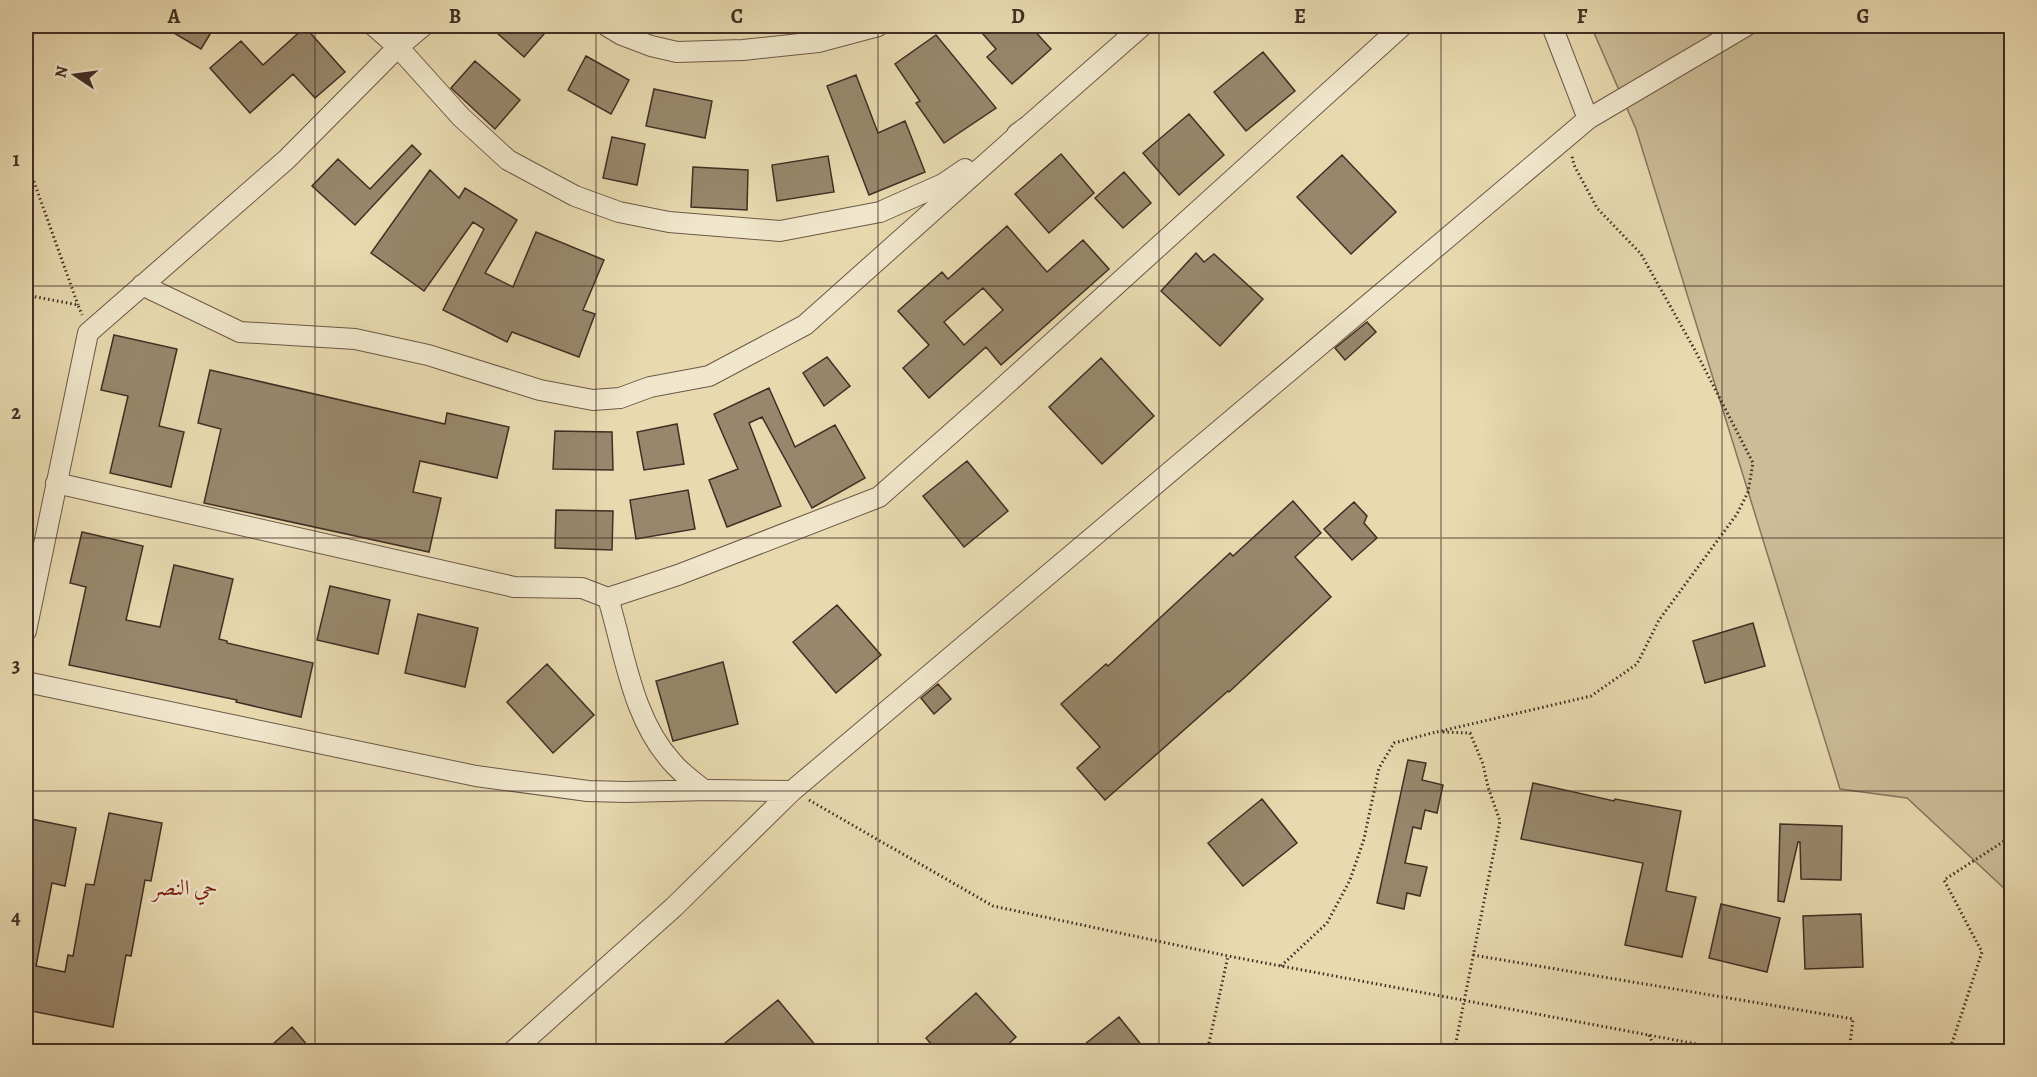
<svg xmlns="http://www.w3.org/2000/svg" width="2037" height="1077" viewBox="0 0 2037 1077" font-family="Alegreya,Amiri,serif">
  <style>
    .green { fill: #ccbc97; stroke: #86755e; stroke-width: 1.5 }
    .building { fill: #98876c; stroke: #412e24; stroke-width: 1.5; fill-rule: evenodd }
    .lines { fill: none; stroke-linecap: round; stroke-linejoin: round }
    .minor-casing { stroke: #6b5947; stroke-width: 22 }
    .path { stroke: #412e24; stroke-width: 3; stroke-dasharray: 1.5 3; stroke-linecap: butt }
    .minor { stroke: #f0e6cb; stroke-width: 20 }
    .grid { fill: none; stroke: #412e24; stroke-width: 1.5; stroke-opacity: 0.55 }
    .labels { text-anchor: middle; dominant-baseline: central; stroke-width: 5; stroke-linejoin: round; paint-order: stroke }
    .neighbourhood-label { font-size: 22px; fill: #7a1f14; stroke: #f0e6cb }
    .neatline { fill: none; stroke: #412e24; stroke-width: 2 }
    .grid-label { font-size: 20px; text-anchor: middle; font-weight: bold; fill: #412e24 }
  </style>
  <rect width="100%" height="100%" fill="#e8d9af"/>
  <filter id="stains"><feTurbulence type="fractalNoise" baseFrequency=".00333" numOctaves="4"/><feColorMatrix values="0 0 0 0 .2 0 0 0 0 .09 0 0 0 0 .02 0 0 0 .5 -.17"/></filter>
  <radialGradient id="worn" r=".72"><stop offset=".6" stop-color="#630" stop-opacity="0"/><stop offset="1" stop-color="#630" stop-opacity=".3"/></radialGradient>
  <!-- green -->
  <path class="green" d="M1591,26H2011V1051H2007V891L1907,798L1840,789L1636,129Z"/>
  <!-- building -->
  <path class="building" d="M162,26H215L201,49Z
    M504,26H551L524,57L497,33Z
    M976,26H1030L1051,49L1012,84L987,57L996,49Z
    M305,27L345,72L315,98L293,74L250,113L210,68L241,41L263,65Z
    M936,35L996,108L944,143L916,103L920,101L895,64Z
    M1263,52L1295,91L1246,131L1214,92Z
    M586,56L629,80L611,114L568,90Z
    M475,61L520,100L495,129L451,88Z
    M856,75L878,133L905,121L925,172L869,195L827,86Z
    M654,89L712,101L705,138L646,126Z
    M1189,114L1224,155L1179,195L1143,153Z
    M612,137L645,144L637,185L603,178Z
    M412,145L421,154L355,225L312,186L338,159L370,189Z
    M1061,154L1094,193L1049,233L1015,194Z
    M1342,155L1396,212L1351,254L1297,197Z
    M828,156L834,192L777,201L772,165Z
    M693,167L748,170L747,210L691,207Z
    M430,170L459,198L465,188L517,220L485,273L513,287L536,232L604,260L583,310L595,314L579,357L512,332L507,342L443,310L484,229L473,222L424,291L371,253Z
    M1124,172L1151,203L1123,228L1095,198Z
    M1007,226L1047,272L1083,240L1109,269L1001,365L986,347L929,398L903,368L929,345L898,311L942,272L948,279ZM983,288L1003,310L964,345L944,322Z
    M1196,253L1204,262L1214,254L1263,299L1220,346L1161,291Z
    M1367,322L1376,332L1345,360L1335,348Z
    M114,335L177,349L159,426L184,432L171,487L110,473L128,396L101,390Z
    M827,357L850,386L824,406L803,373Z
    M1101,358L1154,416L1102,464L1049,407Z
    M210,370L445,424L447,413L509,427L497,478L420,461L413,492L441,498L429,552L204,503L221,429L198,423Z
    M769,388L795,447L835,425L865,478L812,508L762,417L749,423L781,506L727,527L709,480L738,469L714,414Z
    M677,424L684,464L644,470L637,432Z
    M555,431L612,432L613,470L553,469Z
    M967,461L1008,511L964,547L923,496Z
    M688,490L695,529L636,539L630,500Z
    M1293,501L1321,533L1295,557L1331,597L1229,692L1228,691L1105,800L1077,768L1100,747L1061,704L1106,664L1108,666L1230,553L1233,556Z
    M1354,502L1367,516L1364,523L1377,538L1352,560L1324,529Z
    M556,510L613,511L612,550L555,548Z
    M82,532L143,546L126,620L160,627L174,565L233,579L219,639L227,641V643L313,663L301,717L236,702L237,700L69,665L86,587L70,583Z
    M330,586L390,600L378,654L317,640Z
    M837,605L881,655L836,693L793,642Z
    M418,614L478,628L465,687L405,673Z
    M1753,623L1765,666L1705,683L1693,641Z
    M723,662L738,724L673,741L656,681Z
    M547,664L594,715L553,753L507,702Z
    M938,684L951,699L934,714L921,698Z
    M1408,760L1426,763L1422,780L1443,785L1437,813L1425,810L1421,829L1413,827L1405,863L1427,867L1420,896L1407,893L1404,909L1377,903Z
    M1533,783L1614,801L1615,799L1681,811L1666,891L1696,897L1682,957L1625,945L1643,863L1521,839Z
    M1262,799L1297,843L1243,886L1208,843Z
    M109,813L162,823L151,881L145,880L131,956L126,955L113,1027L26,1010V818L76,828L65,886L52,883L36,966L65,972L68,955L73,956L86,884L94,885Z
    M1780,824L1842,826L1841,880L1801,879L1800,842H1798L1784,902L1778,901Z
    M1721,904L1780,918L1767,972L1709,958Z
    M1861,914L1863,967L1805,969L1803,916Z
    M976,993L1016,1037L1000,1052H938L926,1038Z
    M778,1000L821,1052H732L725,1043Z
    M1119,1017L1147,1052H1075Z
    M292,1027L313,1052H264Z"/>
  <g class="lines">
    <!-- minor casing -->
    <g class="minor-casing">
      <path id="minor" d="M374,26L398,47L461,117L508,160L575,196L619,212L669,222L780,231L880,212L943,184L965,169
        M607,26L622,35L651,46L677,52L743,50L818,42L878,26
        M1552,26L1588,119
        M1017,134L1028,126L1142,26
        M142,285L240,332L355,339L428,355L540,390L593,400L620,398L650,387L709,376L805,325L1028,126
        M56,483L514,587L582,588L608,598L678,575L879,497L989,400L1402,26
        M608,598C625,654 632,718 672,762C681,773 693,781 704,790
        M26,631L88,333L287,159L398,47L423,26
        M26,682L476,776L588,791L626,792L710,790L792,791
        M512,1052L674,907L792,791L1588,119L1746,26"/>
    </g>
    <!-- path -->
    <path class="path" d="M26,165L33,179L78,305
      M26,295L78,305L82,315
      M1437,732L1591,696L1637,664L1659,620L1737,514L1748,492L1753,463L1696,352L1641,254L1597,208L1574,165L1572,156
      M1443,732L1470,733L1483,764L1488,787L1500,821L1454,1052
      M809,800L993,906L1228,956L1739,1052
      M1473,955L1853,1019L1849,1052
      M1281,966L1327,923L1350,880L1364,839L1379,768L1394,743L1436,732
      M1649,1035L1657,1052
      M1207,1052L1228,956
      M1949,1052L1982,952L1944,880L2012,836"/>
    <!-- minor -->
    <use href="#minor" class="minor"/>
  </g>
  <!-- grid -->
  <path class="grid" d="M315,26V1052M596,26V1052M878,26V1052M1159,26V1052M1441,26V1052M1722,26V1052M26,286H2012M26,538H2012M26,791H2012"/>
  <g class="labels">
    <!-- neighbourhood labels -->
    <g class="neighbourhood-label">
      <text x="185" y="888">حي النصر</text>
    </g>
  </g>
  <!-- margin -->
  <rect width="2037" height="1077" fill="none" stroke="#e8d9af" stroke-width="66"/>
  <!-- north arrow -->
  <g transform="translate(75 75) rotate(283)" stroke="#f0e6cb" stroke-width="4.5" paint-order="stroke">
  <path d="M0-4.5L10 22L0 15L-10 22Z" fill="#412e24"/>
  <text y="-9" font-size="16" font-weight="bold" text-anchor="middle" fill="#412e24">N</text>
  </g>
  <rect x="33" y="33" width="1971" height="1011" class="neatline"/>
  <g class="grid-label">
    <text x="174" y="23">A</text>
    <text x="455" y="23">B</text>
    <text x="737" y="23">C</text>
    <text x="1018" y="23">D</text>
    <text x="1300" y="23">E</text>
    <text x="1582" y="23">F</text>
    <text x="1863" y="23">G</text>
    <text x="16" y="166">1</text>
    <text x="16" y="419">2</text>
    <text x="16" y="672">3</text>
    <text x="16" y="924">4</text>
  </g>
  <rect width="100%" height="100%" filter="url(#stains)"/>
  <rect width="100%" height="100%" fill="url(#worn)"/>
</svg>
